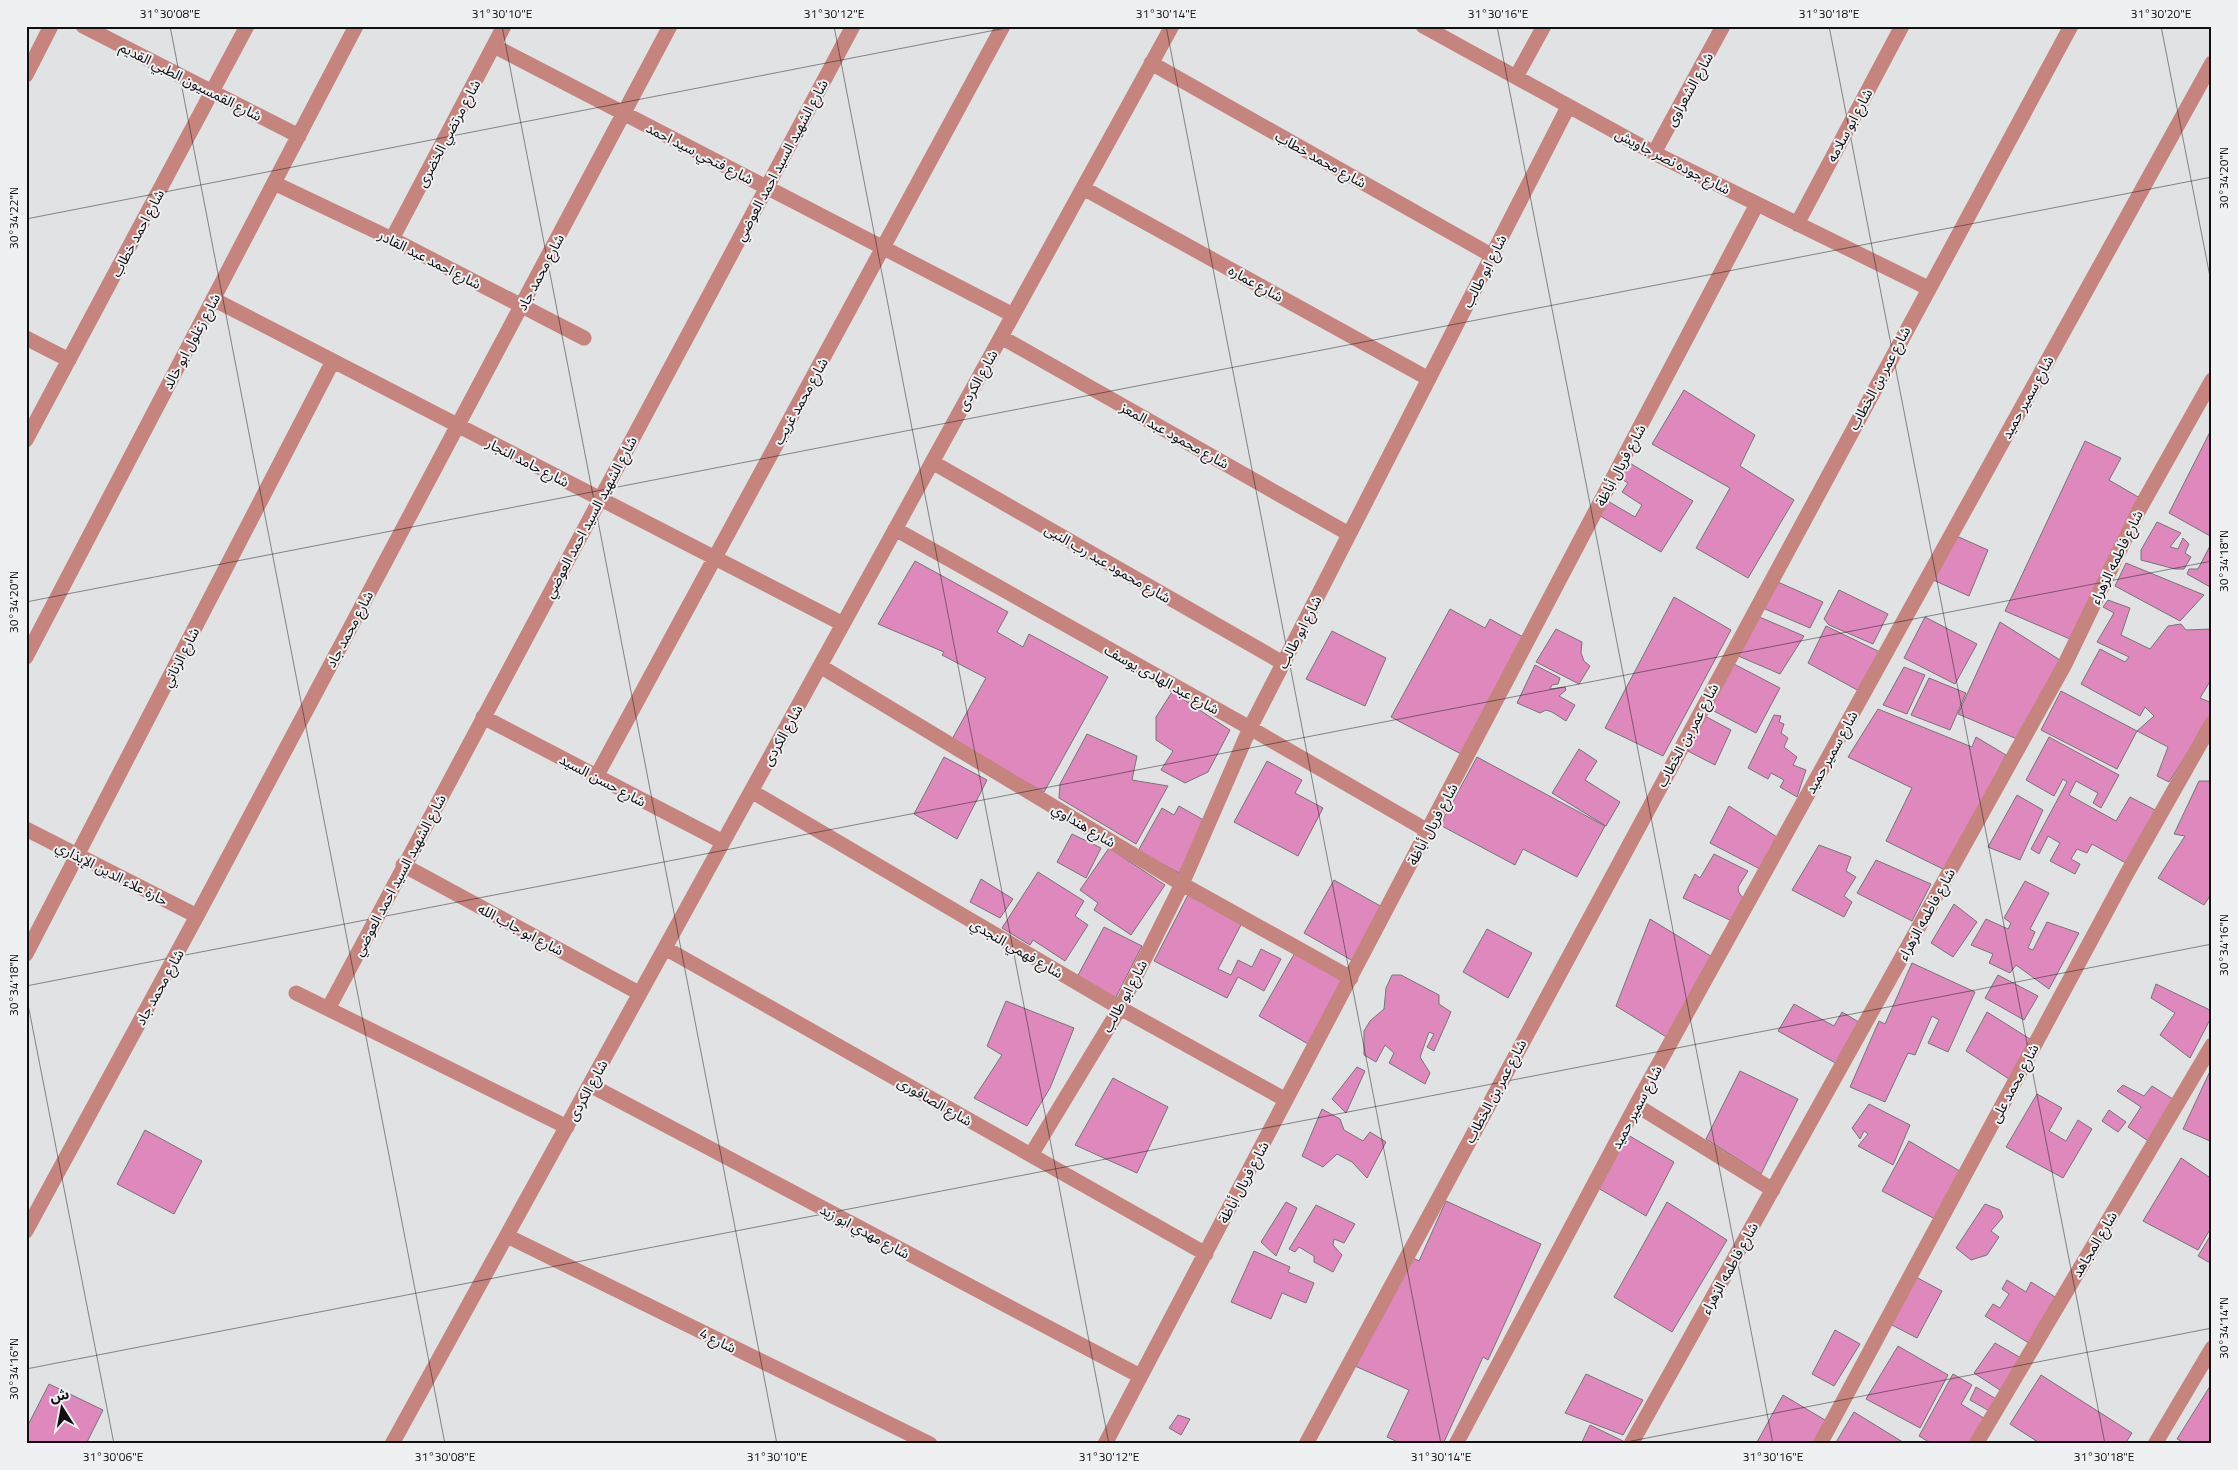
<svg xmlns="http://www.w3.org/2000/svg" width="2238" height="1470" viewBox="0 0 2238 1470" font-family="'Titillium Web','Noto Sans Arabic',sans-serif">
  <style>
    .building { fill: #df88bd; stroke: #777576 }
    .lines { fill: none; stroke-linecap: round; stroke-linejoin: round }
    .minor { stroke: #c6847e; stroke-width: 15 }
    .ticks { fill: none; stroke: #101011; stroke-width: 1; stroke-opacity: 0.45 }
    .labels { text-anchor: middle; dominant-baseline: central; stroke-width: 4; stroke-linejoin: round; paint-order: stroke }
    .street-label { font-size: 14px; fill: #101011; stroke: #eef0f2 }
    .neatline { fill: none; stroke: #101011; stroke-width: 2 }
    .ticks-label { font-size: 12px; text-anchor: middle; fill: #101011 }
  </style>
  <rect width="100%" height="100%" fill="#e1e2e4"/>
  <!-- building -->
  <path class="building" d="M1684,390L1755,435L1740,466L1794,500L1748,578L1696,548L1730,488L1652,444Z
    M2212,428V537L2169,513Z
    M2085,441L2121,458L2109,480L2140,498L2070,639L2005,611Z
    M1628,462L1693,501L1661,552L1597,514L1606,500L1635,517L1642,505L1622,492L1628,483L1618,477Z
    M2157,522L2181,533L2170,547L2178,549L2183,538L2189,544L2185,553L2191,557L2184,569H2175L2141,560V550Z
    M1952,534L1988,550L1969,596L1933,580Z
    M2212,542V588L2187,574L2189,569H2198Z
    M915,561L1008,612L997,632L1023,647L1029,634L1108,677L1044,792L951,741L986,678L942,655L944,652L878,624Z
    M2126,563L2204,595L2180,621L2115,586Z
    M1771,579L1823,602L1810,628L1758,606Z
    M1839,590L1888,614L1873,644L1829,625L1824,619Z
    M1674,597L1731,630L1663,756L1605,728Z
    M2108,600L2130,608L2121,635L2150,649L2168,626L2181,624L2186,630L2212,629V678L2200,698L2212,703V715L2169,782L2157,776L2168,747L2137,731L2154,716L2145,707L2140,716L2081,684L2100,649L2125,662L2129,657L2097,642L2114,613L2103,607Z
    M1450,609L1485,628L1490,619L1525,638L1463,755L1391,717Z
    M1757,616L1804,636L1780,674L1736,655Z
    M1925,617L1977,644L1955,684L1904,658Z
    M2000,622L2060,660L2017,739L1958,714Z
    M1826,626L1880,652L1859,691L1808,663Z
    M1556,629L1582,642L1581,653L1584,661L1590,666L1579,684L1536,662Z
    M1332,631L1386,658L1365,706L1306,679Z
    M1734,664L1780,688L1756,733L1710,709Z
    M1535,665L1560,678L1558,684L1552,685L1550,689L1565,687L1566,690L1559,696L1575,705L1566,721L1552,712L1546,710L1540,713L1517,703Z
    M1904,667L1925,675L1907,714L1883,705Z
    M1929,678L1966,693L1950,730L1911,715Z
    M2061,691L2137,731L2117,769L2041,730Z
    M1172,692L1230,730L1208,772L1185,783L1161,770L1173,751L1156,740V717Z
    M1878,709L1972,747L1976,737L2006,755L1947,871L1886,841L1912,788L1848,757Z
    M1701,714L1731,730L1715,765L1682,748Z
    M1774,715L1781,716L1779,722L1784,724L1781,733L1788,738L1784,747L1797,757L1793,765L1806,770L1797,797L1780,787L1784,780L1771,773L1768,779L1748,768Z
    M1087,734L1137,756L1132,780L1168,786L1136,844L1059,798L1060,784Z
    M2049,737L2119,775L2101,808L2093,803L2098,793L2076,781L2069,795L2116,821L2130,797L2159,812L2131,866L2092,844L2087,853L2077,849L2071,859L2080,864L2075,874L2050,861L2060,843L2048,836L2039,854L2031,849L2067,782L2063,779L2054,796L2026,780Z
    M1579,749L1597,761L1585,780L1620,802L1606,826L1552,793Z
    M944,757L987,780L957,839L914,814Z
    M1477,757L1605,826L1577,877L1523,849L1515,865L1440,825Z
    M1267,761L1302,780L1295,793L1323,808L1298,856L1234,822Z
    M2212,778V893L2204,905L2158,878L2185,836L2174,834L2199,781H2209Z
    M2017,795L2043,810L2020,860L1988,847Z
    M1179,806L1207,822L1179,873L1138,851L1162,808L1174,815Z
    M1729,806L1780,839L1760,869L1710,843Z
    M1072,834L1101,848L1086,878L1057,862Z
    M1819,845L1851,857L1846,871L1856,877L1844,896L1852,902L1844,917L1792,890Z
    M1109,848L1165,885L1131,935L1094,910L1098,903L1080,890Z
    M1714,854L1748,871L1738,887L1739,893L1746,901L1734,922L1683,898L1695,874L1700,878Z
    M1876,860L1931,884L1912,921L1857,893Z
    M1038,872L1084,901L1075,916L1088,925L1065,961L1033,940L1030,945L1002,928Z
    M981,879L1013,899L1000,918L970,902Z
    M1334,880L1384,908L1353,961L1304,933Z
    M2025,881L2049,893L2030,929L2035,932L2028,948L2033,950L2047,922L2079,933L2049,989L2016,965L2010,973L1989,963L1993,954L1971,945L1986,919L2008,929L2011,923L2004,918Z
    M1189,893L1243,921L1218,969L1231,975L1238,960L1252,967L1261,949L1281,959L1264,991L1238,977L1227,998L1154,961Z
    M1954,904L1977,922L1953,957L1931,943Z
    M1650,919L1714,958L1668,1038L1616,1006Z
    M1104,927L1142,946L1115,999L1076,979Z
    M1487,929L1532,953L1508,998L1463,972Z
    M1296,951L1347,980L1310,1045L1259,1016Z
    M1912,963L1975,992L1948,1052L1928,1043L1939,1020L1932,1016L1915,1055L1908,1053L1885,1102L1850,1087L1879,1021L1885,1024Z
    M1392,975H1401L1439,995V1004L1451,1012L1434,1051L1427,1047L1434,1034L1429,1032L1420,1057L1430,1073L1425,1084L1389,1063L1394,1053L1385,1045L1376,1062L1364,1055V1031L1370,1021L1384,1009L1386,988Z
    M1998,975L2038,996L2024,1020L1985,998Z
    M2156,984L2212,1011V1016L2190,1058L2160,1035L2175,1013L2151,998Z
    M1006,1001L1074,1028L1050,1088L1027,1126L974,1098L1002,1055L987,1046Z
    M1794,1004L1834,1026L1842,1012L1862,1024L1839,1065L1778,1031Z
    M1987,1012L2030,1039L2009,1079L1966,1051Z
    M1357,1067L1365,1071L1346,1113L1332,1099Z
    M2212,1067V1142L2183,1129Z
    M1740,1071L1798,1099L1761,1174L1706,1139Z
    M1113,1078L1168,1107L1137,1173L1075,1145Z
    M2123,1085L2144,1096L2152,1086L2176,1101L2151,1143L2128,1127L2141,1107L2117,1091Z
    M2037,1094L2062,1108L2049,1131L2066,1141L2078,1120L2092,1129L2063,1178L2006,1147Z
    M1869,1104L1910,1125L1893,1165L1858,1146L1868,1134L1864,1131L1860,1139L1852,1128Z
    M1322,1109L1340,1119L1344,1130L1363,1141L1370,1132L1386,1142L1367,1178L1352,1162L1337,1154L1323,1167L1302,1156Z
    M2109,1110L2126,1122L2118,1132L2102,1121Z
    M145,1130L202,1161L174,1214L117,1184Z
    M1628,1135L1674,1162L1646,1216L1598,1188Z
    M1909,1141L1963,1173L1937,1220L1882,1191Z
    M2181,1158L2212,1179V1226L2198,1250L2143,1221Z
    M1446,1201L1541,1244L1488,1360L1483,1357L1443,1444H1402L1387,1437L1409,1390L1355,1366L1409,1256L1419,1261Z
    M1286,1202L1297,1208L1276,1256L1261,1242Z
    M1667,1202L1727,1240L1672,1332L1614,1297Z
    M1985,1204L2000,1210L2003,1217L1991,1231L1999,1237L1987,1255L1971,1260L1956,1248Z
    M1316,1205L1355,1224L1344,1243L1334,1239L1333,1245L1342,1255L1333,1272L1314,1262V1256L1299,1247L1295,1252L1289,1249Z
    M2212,1233V1264L2198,1256Z
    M1254,1251L1290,1267L1288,1272L1314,1283L1306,1303L1282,1293L1271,1319L1231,1302Z
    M1914,1276L1942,1291L1917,1338L1890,1324Z
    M2007,1280L2026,1292L2031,1282L2060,1300L2032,1345L1985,1316L1993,1304L2000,1308L2009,1294L2002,1289Z
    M1835,1330L1860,1344L1834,1386L1812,1374Z
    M1995,1343L2023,1359L2003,1392L1974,1373Z
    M1898,1346L1948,1375L1920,1428L1866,1399Z
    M1586,1374L1643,1400L1623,1435L1565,1413Z
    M1953,1374L1972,1385L1961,1404L1987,1420L1972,1444H1932L1919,1436Z
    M2041,1375L2132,1433L2125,1444H2041L2010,1424Z
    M2212,1383V1444H2187L2177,1439Z
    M49,1384L103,1410L86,1444H26V1429Z
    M1976,1387L1998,1400L1991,1412L1970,1400Z
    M1783,1395L1830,1423L1818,1444H1756Z
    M1854,1412L1906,1444H1835Z
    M1178,1415L1190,1419L1181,1435L1169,1428Z
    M1590,1425L1625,1442L1624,1444H1581Z"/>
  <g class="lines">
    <!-- minor -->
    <path class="minor" d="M83,26L299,136
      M1423,26L1654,153L1928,288
      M494,46L1013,315
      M1151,63L1491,255
      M26,75L51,26
      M1516,77L1544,26
      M1654,153L1723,26
      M274,183L392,239L584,338
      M1083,188L1429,379
      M1797,224L1902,26
      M392,239L504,26
      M213,299L843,624
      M1001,337L1349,534
      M26,338L69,360
      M26,440L247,26
      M932,462L1283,663
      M895,529L1250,728L1428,831
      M26,657L356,26
      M820,666L1182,884L1351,978
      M483,717L723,842
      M596,777L1003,26
      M751,791L1120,1008L1286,1100
      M26,829L197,916
      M403,865L639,993
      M665,948L1206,1254
      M26,954L333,361
      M296,993L567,1127
      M328,1009L853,26
      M590,1085L1140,1376
      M1636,1105L1773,1190
      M1031,1155L1120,1008L1182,884L1250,728L1568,107
      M26,1231L197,916L670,26
      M507,1236L930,1444
      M392,1444L1172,26
      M1105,1444L1757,204
      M1306,1444L2071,26
      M1456,1444L1636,1105L2212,63
      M1631,1444L2065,664L2139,510L2212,380
      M1820,1444L2126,875L2212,723
      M1976,1444L2212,1045
      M2155,1444L2212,1348"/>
  </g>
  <!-- ticks -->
  <path class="ticks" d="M170,26L445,1444M502,26L777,1444M834,26L1109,1444M1166,26L1441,1444M1497,26L1773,1444M1829,26L2105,1444M2161,26L2212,287M26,219L1016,26M26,602L2212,177M26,986L2212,561M26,994L114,1444M26,1369L2212,944M1616,1444L2212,1328"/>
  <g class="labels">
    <!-- street labels -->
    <g class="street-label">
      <text transform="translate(191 81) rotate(27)">شارع القمسيون الطبي القديم</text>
      <text transform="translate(1689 89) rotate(-61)">شارع الشعراوى</text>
      <text transform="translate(1849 125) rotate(-62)">شارع ابو سلامه</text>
      <text transform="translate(448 133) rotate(-62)">شارع مرتضي الخضرى</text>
      <text transform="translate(700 153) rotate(27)">شارع فتحي سيد احمد</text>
      <text transform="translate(1321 159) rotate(29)">شارع محمد خطاب</text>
      <text transform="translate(781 160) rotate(-62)">شارع الشهيد السيد احمد العوضي</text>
      <text transform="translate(1673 161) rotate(27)">شارع جوده نصر جاويش</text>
      <text transform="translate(137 233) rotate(-62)">شارع احمد خطاب</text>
      <text transform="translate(430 259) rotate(27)">شارع احمد عبد القادر</text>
      <text transform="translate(1484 271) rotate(-63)">شارع ابو طالب</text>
      <text transform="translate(540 272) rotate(-62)">شارع محمد جاد</text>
      <text transform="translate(1256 283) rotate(29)">شارع عماره</text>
      <text transform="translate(191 341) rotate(-62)">شارع زغلول ابو خالد</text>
      <text transform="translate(1879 378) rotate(-62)">شارع عمر بن الخطاب</text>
      <text transform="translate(977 380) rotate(-61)">شارع الكردى</text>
      <text transform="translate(2027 397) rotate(-61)">شارع سمير حميد</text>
      <text transform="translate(800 401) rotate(-61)">شارع محمد غريب</text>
      <text transform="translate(1175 435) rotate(29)">شارع محمود عبد المعز</text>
      <text transform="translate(528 462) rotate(27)">شارع حامد النجار</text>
      <text transform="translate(1620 465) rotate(-62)">شارع فريال أباظة</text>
      <text transform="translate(590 517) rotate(-62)">شارع الشهيد السيد احمد العوضي</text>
      <text transform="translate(2116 557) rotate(-64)">شارع فاطمه الزهراء</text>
      <text transform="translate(1108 563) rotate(30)">شارع محمود عبد رب النبى</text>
      <text transform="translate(349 629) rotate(-62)">شارع محمد جاد</text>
      <text transform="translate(1299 632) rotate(-63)">شارع ابو طالب</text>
      <text transform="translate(180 657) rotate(-63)">شارع الزناتي</text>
      <text transform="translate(1162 679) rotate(29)">شارع عبد الهادى يوسف</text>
      <text transform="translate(782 735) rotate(-61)">شارع الكردى</text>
      <text transform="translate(1687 735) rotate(-62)">شارع عمر بن الخطاب</text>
      <text transform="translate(1831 752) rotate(-61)">شارع سمير حميد</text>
      <text transform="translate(603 780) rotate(28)">شارع حسن السيد</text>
      <text transform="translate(1432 824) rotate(-62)">شارع فريال أباظة</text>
      <text transform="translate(1084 825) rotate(31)">شارع هنداوي</text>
      <text transform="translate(112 873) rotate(27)">حارة علاء الدين الإبذاري</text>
      <text transform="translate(399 875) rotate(-62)">شارع الشهيد السيد احمد العوضي</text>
      <text transform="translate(1926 914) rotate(-61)">شارع فاطمه الزهراء</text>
      <text transform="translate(521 929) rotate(28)">شارع ابو جاب الله</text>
      <text transform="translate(1017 948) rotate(30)">شارع فهمي النجدي</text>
      <text transform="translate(159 987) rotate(-61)">شارع محمد جاد</text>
      <text transform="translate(1124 996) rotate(-62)">شارع ابو طالب</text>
      <text transform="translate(2014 1083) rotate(-62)">شارع محمد على</text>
      <text transform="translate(587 1090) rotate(-61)">شارع الكردى</text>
      <text transform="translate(1495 1091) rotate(-62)">شارع عمر بن الخطاب</text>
      <text transform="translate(935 1101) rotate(30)">شارع الصافورى</text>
      <text transform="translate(1636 1107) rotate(-62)">شارع سمير حميد</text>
      <text transform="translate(1243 1182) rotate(-62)">شارع فريال أباظة</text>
      <text transform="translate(865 1231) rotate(28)">شارع مهدي ابو زيد</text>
      <text transform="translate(2094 1244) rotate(-59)">شارع المجاهد</text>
      <text transform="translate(1729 1268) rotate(-61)">شارع فاطمه الزهراء</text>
      <text transform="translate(718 1340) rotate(26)">شارع 4</text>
    </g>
  </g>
  <!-- border -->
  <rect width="2238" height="1470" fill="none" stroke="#eef0f2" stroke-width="55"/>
  <!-- north arrow -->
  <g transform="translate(62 1408) rotate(349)" stroke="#eef0f2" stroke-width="4" paint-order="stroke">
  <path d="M0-4L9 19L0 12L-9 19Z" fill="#101011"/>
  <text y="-8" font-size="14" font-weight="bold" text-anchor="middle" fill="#101011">ش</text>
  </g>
  <rect x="28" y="28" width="2182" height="1414" class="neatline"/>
  <g class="ticks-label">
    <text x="170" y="18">31°30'08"E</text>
    <text x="502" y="18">31°30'10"E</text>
    <text x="834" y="18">31°30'12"E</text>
    <text x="1166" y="18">31°30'14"E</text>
    <text x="1498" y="18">31°30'16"E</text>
    <text x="1829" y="18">31°30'18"E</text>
    <text x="2161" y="18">31°30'20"E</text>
    <text transform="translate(2224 178) rotate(-90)" y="4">30°34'20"N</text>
    <text transform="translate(14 218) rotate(-90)" y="4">30°34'22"N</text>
    <text transform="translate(2224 561) rotate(-90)" y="4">30°34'18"N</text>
    <text transform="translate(14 602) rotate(-90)" y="4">30°34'20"N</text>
    <text transform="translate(2224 945) rotate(-90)" y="4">30°34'16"N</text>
    <text transform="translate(14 985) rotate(-90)" y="4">30°34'18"N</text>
    <text transform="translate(2224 1328) rotate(-90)" y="4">30°34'14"N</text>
    <text transform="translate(14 1369) rotate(-90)" y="4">30°34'16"N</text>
    <text x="113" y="1461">31°30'06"E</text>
    <text x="445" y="1461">31°30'08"E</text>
    <text x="777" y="1461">31°30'10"E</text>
    <text x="1109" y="1461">31°30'12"E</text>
    <text x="1441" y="1461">31°30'14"E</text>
    <text x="1773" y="1461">31°30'16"E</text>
    <text x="2104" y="1461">31°30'18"E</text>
  </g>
</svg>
